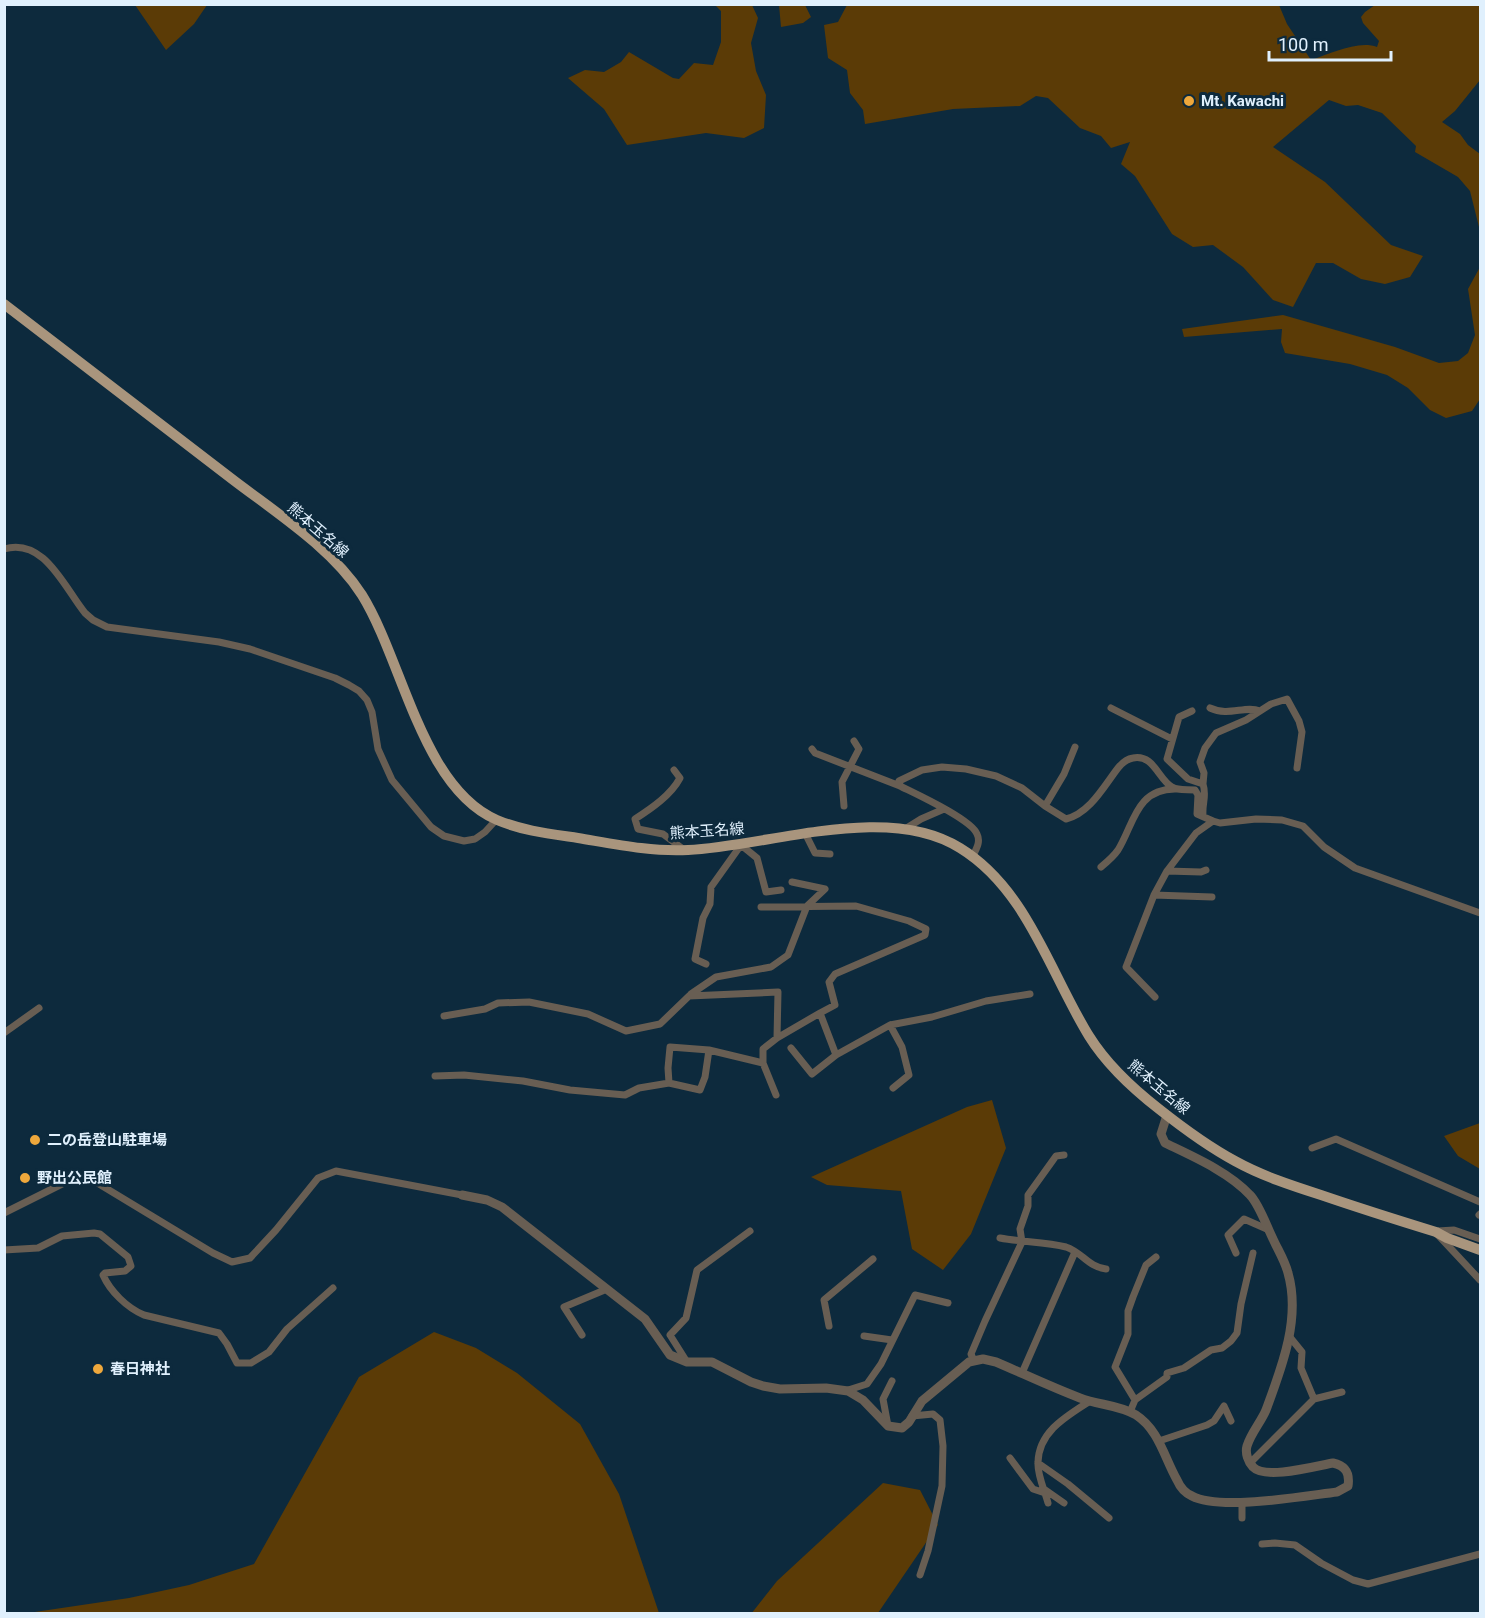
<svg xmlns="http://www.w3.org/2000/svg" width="1485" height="1618" viewBox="0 0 1485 1618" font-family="Roboto,'Noto Sans JP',sans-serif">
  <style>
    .green { fill: #5b3b06 }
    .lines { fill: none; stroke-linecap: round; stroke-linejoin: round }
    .minor { stroke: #685e53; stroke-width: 7 }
    .tertiary { stroke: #685e53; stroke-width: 9 }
    .primary { stroke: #a9957d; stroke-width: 10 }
    .poi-dot { fill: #eea83c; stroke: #0d2a3d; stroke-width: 2 }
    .labels { text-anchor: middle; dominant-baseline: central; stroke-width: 6; stroke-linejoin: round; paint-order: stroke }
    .poi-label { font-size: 15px; font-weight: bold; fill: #e0f0fd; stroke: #0d2a3d; text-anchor: start }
    .street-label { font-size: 15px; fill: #e0f0fd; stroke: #0d2a3d }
  </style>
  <rect width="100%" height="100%" fill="#0d2a3d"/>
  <!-- green -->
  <path class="green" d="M135,5H207L194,24L166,50Z
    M715,5H752L758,18L751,43L756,71L766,95L764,128L744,138L706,133L627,145L604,109L568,78L585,70L604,72L621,62L629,52L673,78L679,79L694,63L713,65L721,42V11Z
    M779,5H805L811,17L803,23L781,27Z
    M847,5H1279L1287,24L1311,60C1330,54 1358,40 1377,47L1379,41L1363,23L1361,17L1365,12L1375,5H1480V80L1455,111L1442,122L1460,134L1468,145L1480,154V231L1470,191L1458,177L1415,152L1416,146L1382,113L1358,105L1346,106L1329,100L1273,147L1325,182L1391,245L1423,256L1410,277L1385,284L1361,279L1333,263H1316L1293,307L1273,300L1243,267L1213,245L1193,247L1172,234L1135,176L1121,164L1130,142L1111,148L1101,136L1080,128L1048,98L1036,96L1020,106L953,109L865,124L863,110L850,93L847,70L828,58L824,25L838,22Z
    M1480,267V399L1472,411L1446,418L1430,410L1408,388L1387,375L1350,364L1285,353L1281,342L1282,329L1184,337L1182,329L1283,315L1395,347L1439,363L1458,361L1468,353L1475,335L1468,289Z
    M992,1100L1006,1148L971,1234L943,1270L912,1249L901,1191L827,1185L811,1177L967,1107Z
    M1480,1123V1169L1458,1156L1444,1136Z
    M434,1332L476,1348L517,1373L580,1424L619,1494L659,1613H28L129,1598L189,1585L254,1564L359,1377Z
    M883,1483L920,1490L938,1525L878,1613L751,1614L777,1581Z"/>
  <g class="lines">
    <!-- minor -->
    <path class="minor" d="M4,549C44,537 64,587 85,613L93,620L107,627L219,642L250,649L335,678L349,685L359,691L367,700L372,712L378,749L392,780L431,827L444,836L464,841L475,839L485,832L496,820
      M1111,708L1172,739
      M1210,708C1229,717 1245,705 1260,711
      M1192,711L1179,717L1167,759L1188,779L1203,784C1207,796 1202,803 1203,815
      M812,749L815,753L900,786
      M674,770L680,778C671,795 652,808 635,819L638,829L663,834L683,849
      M1203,784L1204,773L1200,762L1205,748L1216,733L1246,720L1271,704L1287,699L1299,721L1302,732L1297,768
      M844,806L842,782L859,749L854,741
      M1045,806L1064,774L1075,747
      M1213,821L1220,823L1256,819L1282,820L1303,826L1324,847L1355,868L1480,913
      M905,829L921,819L944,809
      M806,835L815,853L830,854
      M973,856C976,849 981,842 977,834C971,819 916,794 900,786L899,781L922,770L942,767L966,769L996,776L1022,788L1045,806L1066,819C1090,813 1104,786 1118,768C1122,763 1127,759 1133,758C1154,754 1158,779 1172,787C1178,791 1188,789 1195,790L1198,795L1197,814L1213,821L1196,833L1167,871L1201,872L1206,870
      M1101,867C1107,862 1114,856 1118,850C1134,824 1136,789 1175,789
      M1167,871L1154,895L1212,897
      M1154,895L1126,967L1155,997
      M761,907L856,906L909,921L926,929L925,935L835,974L829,982L835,1005L820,1013L836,1055
      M706,964L695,959L703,918L710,904L711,887L741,845L757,858L766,892L781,890
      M691,994L716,977L771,967L788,955L807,906L825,889L792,882
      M444,1016L485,1009L498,1003L529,1002L588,1014L626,1031L660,1024L689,996L778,992L777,1038L820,1013
      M890,1025L902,1047L909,1075L893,1088
      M4,1033L39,1008
      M791,1048L812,1074L836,1055L890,1025L932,1017L986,1001L1030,994
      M709,1050L670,1047L668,1068L669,1083L700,1090L705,1077L709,1050L763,1063
      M435,1076L464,1075L523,1081L570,1090L625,1095L639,1088L669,1083
      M776,1095L763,1063V1049L777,1038
      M1312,1148L1336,1139L1480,1202
      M4,1213L64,1183L87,1180L99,1184L213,1253L232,1262L250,1258L276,1230L318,1178L336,1171L462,1195
      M1479,1215L1480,1214
      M1438,1231L1454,1230L1480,1239
      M1439,1236L1480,1280
      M1000,1238C1021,1242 1046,1242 1066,1247C1082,1252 1088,1267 1106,1269
      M4,1250L38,1248L62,1236L94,1233L100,1234L128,1257L131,1266L125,1271L105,1273L103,1275C110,1291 127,1308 144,1315L219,1333L227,1344L237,1363H251L269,1352L287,1329L333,1288
      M1236,1253L1228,1235L1244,1219L1269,1230
      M829,1326L824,1300L873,1259
      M582,1335L564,1307L607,1289
      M864,1336L892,1340
      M1289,1336L1302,1352L1301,1368L1314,1399
      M974,1361L971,1354L985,1321L1022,1242L1020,1229L1028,1206V1195L1056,1156L1064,1155
      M687,1362L670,1335L686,1318L697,1270L750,1231
      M1022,1373L1075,1252
      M845,1391L867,1384L881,1364L915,1295L948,1303
      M1135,1400L1167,1377V1373L1184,1368L1211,1350L1222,1348L1231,1341L1237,1333L1241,1304L1253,1253
      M1130,1412L1135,1400L1115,1367L1128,1334V1311L1133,1297L1146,1265L1156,1257
      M912,1416L933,1414L940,1420L943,1446L942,1486L928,1551L920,1575
      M888,1426L883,1399L892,1381
      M1159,1441L1207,1425L1214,1421L1224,1406L1231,1421
      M1010,1458L1033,1489L1045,1493
      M1038,1463L1068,1484L1109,1518
      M1250,1463L1314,1399L1342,1392
      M1044,1489L1064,1503
      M1242,1502V1518
      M1048,1503C1045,1491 1037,1475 1038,1462C1039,1431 1067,1416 1090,1401
      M1262,1544L1275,1543L1295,1545L1321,1563L1353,1580L1368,1584L1480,1554"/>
    <!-- tertiary -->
    <path class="tertiary" d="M462,1195L487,1200L502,1207L645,1319L670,1355L687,1362H712L751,1382L763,1386L780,1389L826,1388L848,1391L863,1400L888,1426L902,1428L909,1422L922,1401L969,1362L983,1359L996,1362C1024,1374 1051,1387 1080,1398C1098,1405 1120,1405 1136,1415C1159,1430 1164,1457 1177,1480C1180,1487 1185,1493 1192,1496C1220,1511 1304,1496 1337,1492L1348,1486C1350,1473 1346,1466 1333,1463C1316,1466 1265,1480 1253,1467C1248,1462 1245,1453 1247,1446C1251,1433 1261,1422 1266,1410C1282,1367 1301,1318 1288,1273C1285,1261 1278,1250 1273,1239C1267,1227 1259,1204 1250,1195C1229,1172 1192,1156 1165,1143L1161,1134L1167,1115"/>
    <!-- primary -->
    <path class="primary" d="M4,304C80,362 156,420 232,479C275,512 332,548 362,595C403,661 422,788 497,820C523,831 551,834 578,838C614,844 651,852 688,850C770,846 887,802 960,848C1027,889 1050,973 1089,1036C1107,1065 1132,1088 1159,1109C1183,1128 1209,1147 1235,1161C1262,1176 1293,1186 1321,1195C1359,1208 1397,1220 1436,1232L1447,1238L1480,1250"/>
  </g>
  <!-- markers -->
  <g class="poi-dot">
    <circle cx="1189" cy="101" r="6"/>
    <circle cx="35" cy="1140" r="6"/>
    <circle cx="25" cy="1178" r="6"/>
    <circle cx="98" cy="1369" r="6"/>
  </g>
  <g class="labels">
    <!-- poi labels -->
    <g class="poi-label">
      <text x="1201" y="101">Mt. Kawachi</text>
      <text x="47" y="1140">二の岳登山駐車場</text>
      <text x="37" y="1178">野出公民館</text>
      <text x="110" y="1369">春日神社</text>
    </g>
    <!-- street labels -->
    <g class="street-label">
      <text transform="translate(318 530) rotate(41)">熊本玉名線</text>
      <text transform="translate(707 831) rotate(-4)">熊本玉名線</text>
      <text transform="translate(1159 1087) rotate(40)">熊本玉名線</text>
    </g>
  </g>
  <!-- border -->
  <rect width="1485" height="1618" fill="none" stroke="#e0f0fd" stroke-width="12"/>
  <!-- scale -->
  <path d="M1269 51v9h122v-9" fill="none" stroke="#e0f0fd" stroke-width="3"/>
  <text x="1278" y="51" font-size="18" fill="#e0f0fd" stroke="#0d2a3d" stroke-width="4.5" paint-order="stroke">100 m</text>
</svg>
